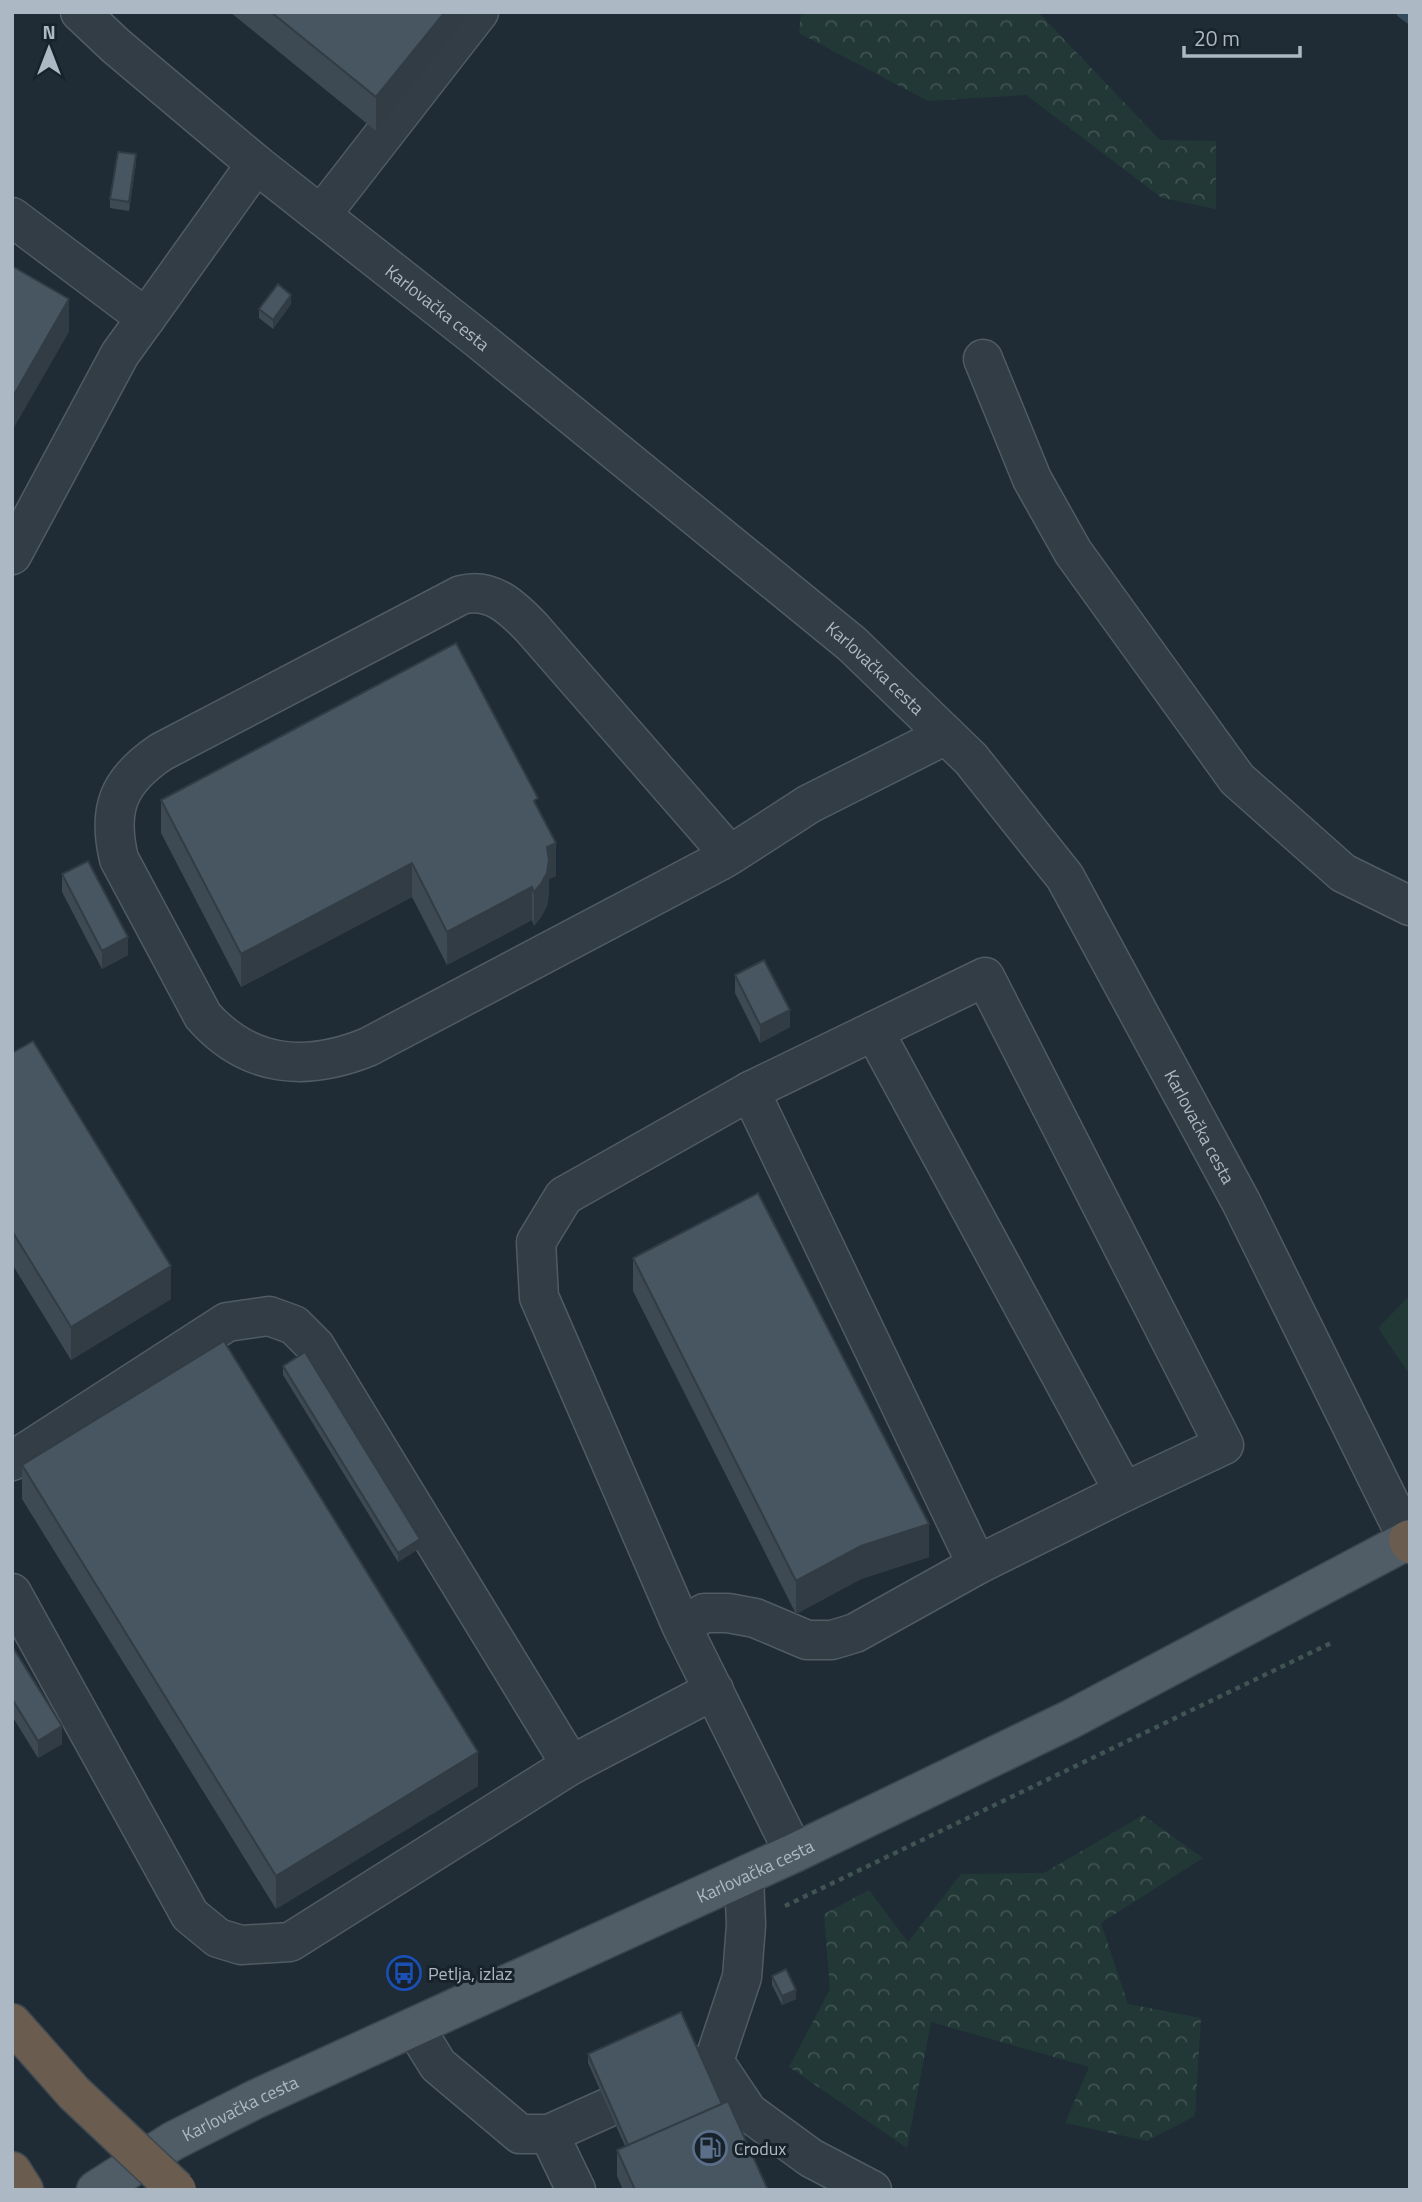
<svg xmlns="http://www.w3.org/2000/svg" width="1422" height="2202" viewBox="0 0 1422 2202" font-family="'Titillium Web',sans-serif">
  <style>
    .grass { fill: #223836 }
    .forest { fill: url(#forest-crowns) }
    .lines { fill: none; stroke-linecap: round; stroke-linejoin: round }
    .stream { stroke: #334a5c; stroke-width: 12 }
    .minor-casing { stroke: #505b64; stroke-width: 41 }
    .major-casing { stroke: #3c464f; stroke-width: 41 }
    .highway-casing { stroke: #3d4850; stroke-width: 41 }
    .path { stroke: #415454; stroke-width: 4.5; stroke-dasharray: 5 5; stroke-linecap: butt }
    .minor { stroke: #323d45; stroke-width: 38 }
    .major { stroke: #505c66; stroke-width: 38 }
    .highway { stroke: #6b5c50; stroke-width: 38 }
    .highway-bridge-casing { stroke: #3d4850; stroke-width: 41; stroke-linecap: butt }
    .highway-bridge { stroke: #6b5c50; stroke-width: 38 }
    .wall { fill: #3d4a53 }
    .shaded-wall { fill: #323c44 }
    .building { fill: #475661; stroke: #323c44; stroke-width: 2 }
    .labels { text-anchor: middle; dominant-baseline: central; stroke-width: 6; stroke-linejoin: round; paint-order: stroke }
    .street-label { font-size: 18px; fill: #acb8c3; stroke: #18222a }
    .poi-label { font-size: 18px; fill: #acb8c3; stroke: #18222a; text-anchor: start }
  </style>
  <defs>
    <pattern id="forest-crowns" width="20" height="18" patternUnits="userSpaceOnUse" patternTransform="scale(1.75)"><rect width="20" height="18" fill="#223836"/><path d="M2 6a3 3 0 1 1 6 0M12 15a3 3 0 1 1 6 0" fill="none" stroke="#3f5351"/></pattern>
  </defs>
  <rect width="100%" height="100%" fill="#1f2b35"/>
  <!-- grass -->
  <path class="grass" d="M1410,1295V1375L1378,1328Z"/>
  <!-- forest -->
  <path class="forest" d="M801,12H1038L1160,140L1216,141V209L1162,198L1026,95L928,101L799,33Z
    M1143,1815L1203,1858L1101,1923L1128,2004L1201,2018L1195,2116L1147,2141L1065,2123L1089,2067L931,2022L907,2148L789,2067L830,1989L824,1914L869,1890L908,1942L961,1874L1044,1873Z"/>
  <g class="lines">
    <!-- stream -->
    <path class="stream" d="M1402,12L1410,18"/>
    <!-- minor casing -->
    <g class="minor-casing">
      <g id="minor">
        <path id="s1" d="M80,12L116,46L256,164L477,338L852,644L971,759L1065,877L1241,1202L1408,1540"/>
        <path d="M321,215L479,12"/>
        <path d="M12,217L146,318L120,354L12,555"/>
        <path d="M146,318L256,164"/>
        <path d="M983,359L1032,479L1073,552L1237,779L1343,873L1410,906"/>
        <path d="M730,855L532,628C512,607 491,587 461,595L161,752C118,781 107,809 119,859L203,1016C249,1068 306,1072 368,1047L718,862L730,855L809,804L946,735"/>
        <path d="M874,1031L1124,1492"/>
        <path d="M750,1091L985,977L1224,1445L1124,1492L977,1565"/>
        <path d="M12,1461L227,1322L269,1316L294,1325L315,1346L571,1765"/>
        <path d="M12,1593L190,1915L218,1938L241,1945L290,1942L571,1765L714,1690"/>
        <path d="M682,1627L704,1613H728L755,1618L807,1640H832L855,1633L977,1565L750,1091L564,1196L536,1242L539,1297L682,1627L794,1853"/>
        <path d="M415,2028L438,2065L520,2134H549L607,2108"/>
        <path d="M714,2061L748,2112L811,2158L872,2190"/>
        <path d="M701,2066L714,2061L742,1977L746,1925L744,1876"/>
        <path d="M549,2134L576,2190"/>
      </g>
    </g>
    <!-- major casing -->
    <g class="major-casing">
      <g id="major">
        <path id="s2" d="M96,2190L173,2141L256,2099L794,1853L1071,1719L1410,1539"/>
      </g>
    </g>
    <!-- highway casing -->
    <g class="highway-casing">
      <path id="highway" d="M1408,1540L1410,1544
        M12,2023L74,2093
        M12,2171L24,2190"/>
    </g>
    <!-- path -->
    <path class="path" d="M785,1906L1331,1643"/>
    <!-- minor -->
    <use href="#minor" class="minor"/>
    <!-- major -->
    <use href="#major" class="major"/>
    <!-- highway -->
    <use href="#highway" class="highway"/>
    <!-- highway-bridge casing -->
    <g class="highway-bridge-casing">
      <path id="highway-bridge" d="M74,2093L177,2190"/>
    </g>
    <!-- highway-bridge -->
    <use href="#highway-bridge" class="highway-bridge"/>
  </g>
  <!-- wall -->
  <path class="wall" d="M230,12H472L376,131Z
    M136,163L129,211L110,208V199Z
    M291,304L273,329L259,318V309Z
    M161,800L538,809L556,876L549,879V893L547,906L541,917L534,926L532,920L447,965L412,897L241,987L161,833Z
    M62,874L128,955L102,969L62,892Z
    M735,975L790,1027L760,1043L735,993Z
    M12,1053L171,1299L71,1360L12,1264Z
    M633,1258L929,1557L861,1579L796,1614L633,1291Z
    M283,1366L420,1548L398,1562L283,1375Z
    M22,1465L478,1786L276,1909L22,1499Z
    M12,1646L62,1744L38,1758L12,1716Z
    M772,1976L796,1999L782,2005L772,1985Z
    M588,2054L722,2104L768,2190H623L617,2176V2150L625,2146L588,2063Z"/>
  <!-- shaded-wall -->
  <path class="shaded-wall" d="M445,12H472L376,131V97Z
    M136,154V163L129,211V202Z
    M291,295V304L273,329V320Z
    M69,299V332L12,431V398Z
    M556,843V876L549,879V893L547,906L541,917L534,926V892L547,847Z
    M412,863V897L241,987V954Z
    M532,887V920L447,965V932Z
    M128,937V955L102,969V951Z
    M790,1010V1027L760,1043V1025Z
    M171,1266V1299L71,1360V1327Z
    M929,1524V1557L861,1579L796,1614V1581L861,1546Z
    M420,1539V1548L398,1562V1553Z
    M62,1726V1744L38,1758V1741Z
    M478,1752V1786L276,1909V1876Z
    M796,1990V1999L782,2005V1996Z"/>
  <!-- building -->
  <path class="building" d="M271,12H445L376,97Z
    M118,152L136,154L129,202L110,199Z
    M12,266L69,299L12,398Z
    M278,284L291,295L273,320L259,309Z
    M456,643L538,798L534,801L556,843L547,847L549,860L547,873L541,884L534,892L532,887L447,932L412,863L241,954L161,800Z
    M88,861L128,937L102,951L62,874Z
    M764,960L790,1010L760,1025L735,975Z
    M33,1041L171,1266L71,1327L12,1231V1053Z
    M758,1193L929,1524L861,1546L796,1581L633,1258Z
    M224,1341L478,1752L276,1876L22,1465Z
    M305,1352L420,1539L398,1553L283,1366Z
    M12,1646L62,1726L38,1741L12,1699Z
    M786,1969L796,1990L782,1996L772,1976Z
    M681,2012L722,2104L628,2145L588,2054Z
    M728,2101L768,2190H635L617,2150Z"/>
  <!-- icons -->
  <defs>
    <g id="bus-ring" transform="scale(1.75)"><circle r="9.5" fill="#18222a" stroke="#1a4fb4" stroke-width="1.5"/><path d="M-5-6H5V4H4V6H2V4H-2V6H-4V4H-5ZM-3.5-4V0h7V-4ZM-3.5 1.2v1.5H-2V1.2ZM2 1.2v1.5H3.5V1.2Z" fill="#1a4fb4"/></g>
    <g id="fuel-ring" transform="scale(1.75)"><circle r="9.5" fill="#18222a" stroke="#5c6f8a" stroke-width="1.5"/><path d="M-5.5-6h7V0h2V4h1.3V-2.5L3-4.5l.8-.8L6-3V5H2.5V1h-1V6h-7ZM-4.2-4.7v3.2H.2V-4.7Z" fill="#5c6f8a"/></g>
  </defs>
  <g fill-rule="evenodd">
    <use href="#bus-ring" x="404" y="1973"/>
    <use href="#fuel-ring" x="710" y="2148"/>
  </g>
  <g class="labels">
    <!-- street labels -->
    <g class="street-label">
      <text stroke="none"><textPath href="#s1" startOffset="464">Karlovačka cesta</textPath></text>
      <text stroke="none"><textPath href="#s1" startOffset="1031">Karlovačka cesta</textPath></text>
      <text stroke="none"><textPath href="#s1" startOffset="1598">Karlovačka cesta</textPath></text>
      <text stroke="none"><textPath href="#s2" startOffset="733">Karlovačka cesta</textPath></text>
      <text stroke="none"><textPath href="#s2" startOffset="166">Karlovačka cesta</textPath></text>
    </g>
    <!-- poi labels -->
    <g class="poi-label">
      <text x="428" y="1973">Petlja, izlaz</text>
      <text x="734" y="2148">Crodux</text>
    </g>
  </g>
  <!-- border -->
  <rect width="1422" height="2202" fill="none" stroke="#acb8c3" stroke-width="28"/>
  <!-- north arrow -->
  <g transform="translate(49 49)" stroke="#18222a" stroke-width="5" paint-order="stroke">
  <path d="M0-5L12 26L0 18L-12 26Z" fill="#acb8c3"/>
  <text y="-10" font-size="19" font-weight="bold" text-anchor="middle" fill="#acb8c3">N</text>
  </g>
  <!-- scale -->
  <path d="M1184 46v10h116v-10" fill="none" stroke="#acb8c3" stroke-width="3.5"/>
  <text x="1194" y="46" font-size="21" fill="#acb8c3" stroke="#18222a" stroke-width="5" paint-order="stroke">20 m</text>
</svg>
